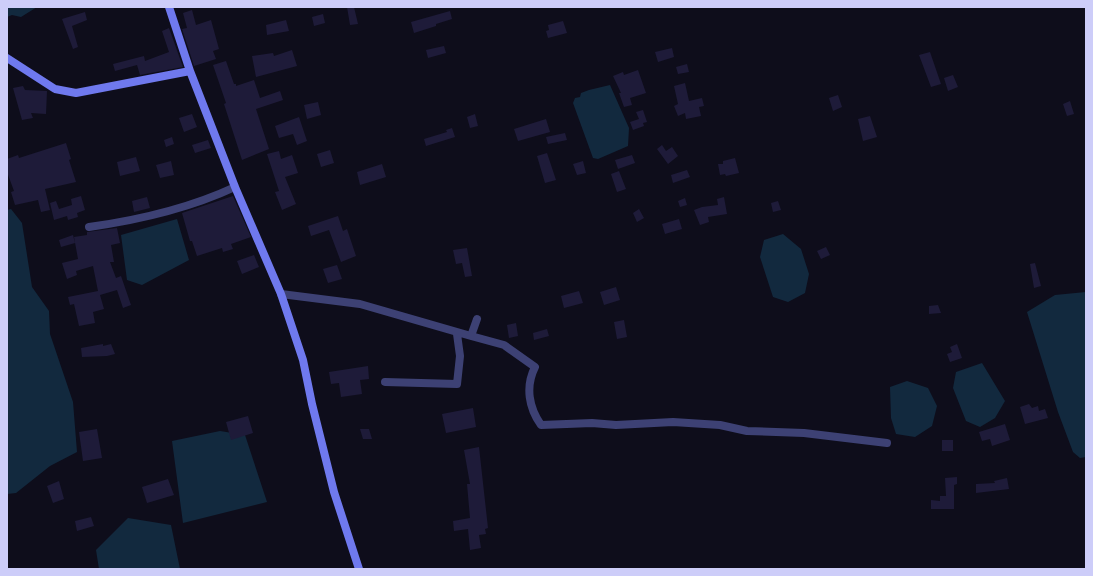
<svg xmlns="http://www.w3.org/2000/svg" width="1093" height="576" viewBox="0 0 1093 576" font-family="'Alegreya Sans',sans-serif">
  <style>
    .water { fill: #12293e }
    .building { fill: #1e1b39 }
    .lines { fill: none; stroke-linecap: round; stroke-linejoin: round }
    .street { stroke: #3d4174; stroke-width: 8 }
    .secondary { stroke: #6f79ee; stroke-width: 8 }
  </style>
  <rect width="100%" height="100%" fill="#0e0d1b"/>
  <!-- water -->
  <path class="water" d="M7,7H37L21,17L12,15L7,17Z
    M610,85L629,128L628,146L598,159L593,158L573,103L575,98L580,97L581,93L589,90Z
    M11,209L22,223L32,287L49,311L50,334L73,402L77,452L50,466L16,493L7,494V210Z
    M177,219L189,260L142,285L127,280L121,235Z
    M783,234L801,249L809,274L805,293L788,302L773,297L760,257L764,240Z
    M1086,292V457L1080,458L1073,452L1058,412L1027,312L1055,295Z
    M982,363L1005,401L995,418L980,427L966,421L953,388L956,372Z
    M907,381L928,388L937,406L932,426L915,437L896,434L891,418L890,387Z
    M220,431L245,435L267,502L183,523L172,441Z
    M128,518L171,525L180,569H99L96,550Z"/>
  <!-- building -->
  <path class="building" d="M347,7H354L358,24L350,25Z
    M192,10L196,25L211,20L219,49L213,51L216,59L194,66L182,29L187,28L183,13Z
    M450,11L452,19L436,24V26L414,33L411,22Z
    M85,12L87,20L72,26L78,47L73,49L62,19Z
    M323,14L325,23L314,26L312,17Z
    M286,20L289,31L267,35L266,25Z
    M563,21L567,33L548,38L546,31L549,30L548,25Z
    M169,28L183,67L140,75L137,65L115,71L113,64L144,56L145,61L169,52L162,31Z
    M444,46L446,53L428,58L426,50Z
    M672,48L674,57L658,62L655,52Z
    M292,50L297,66L256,77L252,56L273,53L274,56Z
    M930,52L941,84L931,87L919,55Z
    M226,61L234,84H236V86L254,80L260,98L280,91L283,100L256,109L269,149L242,160L224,104L226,103L213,65Z
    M687,64L689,72L678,74L676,67Z
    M638,70L646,93L630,98L632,105L624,107L619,93H621L613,76L623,72L624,75Z
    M953,75L958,87L948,91L944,78Z
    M685,83L689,101L702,98L704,106L699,107L701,116L686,119L685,113L678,116L674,106L678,104L674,86Z
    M23,86L25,90L47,91L46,114L31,113L33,118L22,120L13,88Z
    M838,95L842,107L833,111L829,98Z
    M1070,101L1074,114L1067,116L1063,104Z
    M318,102L321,115L307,119L304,105Z
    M643,110L647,122L643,123L644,126L633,130L630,122L639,119L636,112Z
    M192,114L197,127L184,132L179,118Z
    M475,114L478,126L470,128L467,117Z
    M870,116L877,137L863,141L858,119Z
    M299,117L307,141L297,145L293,134L279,138L275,126Z
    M546,119L550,132L518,141L514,129Z
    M452,128L455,137L426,146L424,139L447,132L446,130Z
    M565,133L567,140L548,144L546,137Z
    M172,137L174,144L166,147L164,140Z
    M208,140L211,148L195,153L192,145Z
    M66,143L71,159L69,160L76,182L45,189L50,210L41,212L38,200L15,205L11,192L14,191L7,172V159L18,155L19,158Z
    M662,145L666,151L672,147L678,156L668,164L657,149Z
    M330,150L334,163L321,167L317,154Z
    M279,151L281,159L292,155L298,173L285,177L296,204L282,210L275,192L279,191L267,154Z
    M547,153L556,180L545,183L537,156Z
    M632,155L635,163L618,169L615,160Z
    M136,157L140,171L120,176L117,162Z
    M735,158L739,173L726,176L725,174L720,175L718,164H723V161Z
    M171,161L174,175L160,178L156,165Z
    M583,161L586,173L577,175L573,164Z
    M382,164L386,177L360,185L357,172Z
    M687,170L690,177L673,183L671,175Z
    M619,171L626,189L617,192L611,174Z
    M81,196L85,210L77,213L78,217L68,220L67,216L54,220L50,203L56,201L59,209L72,205L71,199Z
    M233,196L251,237L231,244L233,249L223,252L222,248L197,256L192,241H190L182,213Z
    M147,197L150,208L134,212L132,201Z
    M724,197L727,214L708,217L709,222L700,225L694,210L702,207L718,205L717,199Z
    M685,198L687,205L680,207L678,201Z
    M778,201L781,210L773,212L771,203Z
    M639,209L644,218L637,222L633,213Z
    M338,216L343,231L347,229L356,256L341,262L329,230L311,236L308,226Z
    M679,219L682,229L665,234L662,224Z
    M117,228L120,243L111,245L114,262H110L116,278L121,276L131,305L123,308L117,290L100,295L104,309L93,312L95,323L79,326L74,304L70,305L68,297L98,291L93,266L76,271L77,275L67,279L62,263L78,259L74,237L87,235V232Z
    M73,235L75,243L61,247L59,240Z
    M826,247L830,255L821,259L817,251Z
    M467,248L472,276L465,277L462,263L456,264L453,250Z
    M254,255L259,267L242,274L237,261Z
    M1035,263L1041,286L1034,288L1030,264Z
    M337,265L342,279L328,283L323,269Z
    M616,287L620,300L604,305L600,292Z
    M579,291L583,303L564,308L561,296Z
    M938,305L941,313L929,314V306Z
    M624,320L627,337L617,339L614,322Z
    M516,323L518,336L509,338L507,325Z
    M547,329L549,336L534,340L533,333Z
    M103,344V346L111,344L115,354L107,356L82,357L81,348Z
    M957,344L962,358L950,362L947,354L952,352L950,347Z
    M368,366L369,379L360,380L362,394L341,397L339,383L331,384L329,372Z
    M1029,404L1032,408L1038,406L1039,411L1045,409L1048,418L1025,424L1020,407Z
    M473,408L476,427L446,433L442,414Z
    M248,416L253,433L231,440L226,422Z
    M1005,424L1010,440L992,446L990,439L982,441L979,432Z
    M97,429L102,458L83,461L79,432Z
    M360,429H369L372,439H363Z
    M942,440H953V451H942Z
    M479,447L488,528L485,529L486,534L479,535L481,548L470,550L468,529L454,531L453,521L470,518L467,484H470L464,450Z
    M957,477V484L954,485V509H931V500L940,501V496H946L945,478Z
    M1007,478L1009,489L976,493V484L995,483L994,481Z
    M168,479L174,495L147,503L142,487Z
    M59,481L64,499L53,503L47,486Z
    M91,517L94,526L77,531L75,521Z"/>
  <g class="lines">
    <!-- street -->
    <path class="street" d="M89,227C139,220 190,208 235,187
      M281,294L360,304L471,336L477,319
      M471,336L504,345L535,367C525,387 529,408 541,425L592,423L616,425L673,422L720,425L747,431L804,433L887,443
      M385,382L457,384L460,356L457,334"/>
    <!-- secondary -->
    <path class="secondary" d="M7,58L55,89L76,93L190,71L169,7
      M190,71L235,187L281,294L303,360L312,404L334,492L359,569"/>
  </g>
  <!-- border -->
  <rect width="1093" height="576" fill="none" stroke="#cdcdf9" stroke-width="16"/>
</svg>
